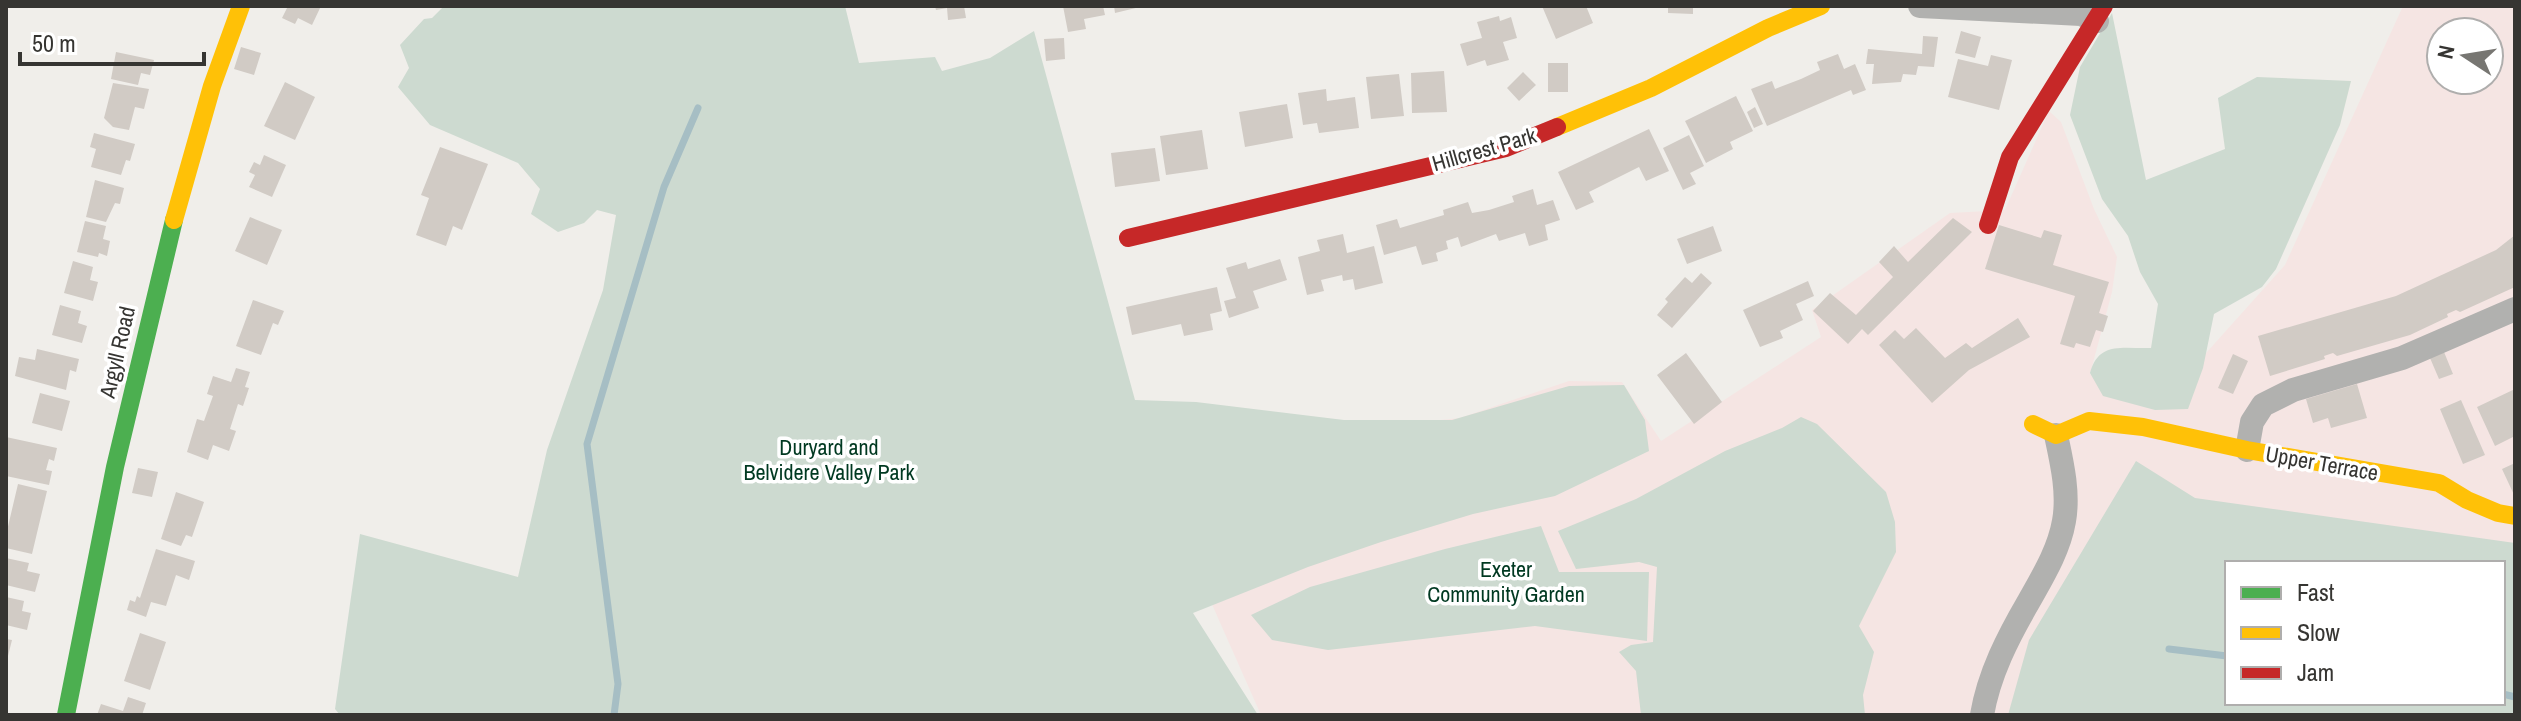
<svg xmlns="http://www.w3.org/2000/svg" width="2521" height="721" viewBox="0 0 2521 721" font-family="'Archivo Narrow',sans-serif">
  <style>
    .education { fill: #f5e5e3; fill-rule: evenodd }
    .green { fill: #cddad0; fill-rule: evenodd }
    .lines { fill: none; stroke-linecap: round; stroke-linejoin: round }
    .stream { stroke: #a6bec4; stroke-width: 7 }
    .building { fill: #d1cbc5 }
    .street { stroke: #b1b1af; stroke-width: 24 }
    .fast { stroke: #4caf50; stroke-width: 18 }
    .slow { stroke: #ffc107; stroke-width: 18 }
    .jam { stroke: #c62828; stroke-width: 18 }
    .labels { text-anchor: middle; dominant-baseline: central; stroke-width: 7; stroke-linejoin: round; paint-order: stroke }
    .street-label { font-size: 22px; fill: #363532; stroke: #fff }
    .park-label { font-size: 22px; fill: #003921; stroke: #fff }
  </style>
  <rect width="100%" height="100%" fill="#f0eeea"/>
  <!-- education -->
  <path class="education" d="M2403,6H2515V715H1261L1164,496L1346,430L1460,418L1569,381L1622,382L1661,441L1821,337L1812,310L1950,213L2005,210L2049,111L2061,122L2094,209L2117,257L2112,292L2090,374L2155,410L2285,265ZM2441,32H2489V80H2441ZM2227,563H2503V703H2227Z"/>
  <!-- green -->
  <path class="green" d="M444,6H845L859,63L935,57L942,71L990,58L1034,31L1135,400L1196,402L1344,420H1452L1569,386L1624,385L1645,420L1649,451L1555,496L1473,514L1381,542L1308,567L1193,613L1258,715H340L335,709L360,534L518,577L547,450L603,290L616,215L597,210L584,223L558,232L531,214L540,189L518,163L430,125L398,87L409,68L400,45L424,19L432,18Z
    M2112,13L2146,180L2225,149L2218,98L2257,77L2351,81L2340,125L2276,269L2262,287L2214,314L2203,368L2188,409L2155,410L2103,396L2090,373C2099,341 2122,349 2151,348L2158,304L2140,272L2128,236L2102,199L2070,115L2080,67Z
    M1801,417L1817,424L1886,492L1895,522L1896,552L1859,626L1874,652L1863,695L1865,715H1641L1636,671L1619,652L1631,645L1653,642L1657,567L1639,562L1576,569L1558,531L1636,499L1725,451L1782,428Z
    M2136,461L2195,498L2515,543V715H2008L2029,640ZM2503,563V703H2227V563Z
    M1541,526L1559,572H1649L1647,641L1535,626L1328,650L1272,640L1251,615L1310,587L1445,549Z"/>
  <g class="lines">
    <!-- stream -->
    <path class="stream" d="M2169,649L2227,656
      M2503,694L2515,697
      M614,715L618,684L587,444L664,187L698,108"/>
  </g>
  <!-- building -->
  <path class="building" d="M288,6H321L312,25L298,18L295,24L282,18Z
    M935,6H964L966,18L948,20L947,8L936,10Z
    M1063,6H1103L1105,15L1084,19L1086,29L1068,32Z
    M1114,6H1139L1140,7L1115,13Z
    M1542,6H1586L1593,23L1556,39Z
    M1668,6H1693V14L1668,13Z
    M1499,16L1500,21L1511,17L1517,38L1503,42L1509,60L1487,66L1485,60L1467,66L1460,44L1482,38L1477,22Z
    M1961,31L1981,37L1975,58L1955,53Z
    M1923,36L1938,37L1934,67L1918,66L1916,75L1903,74L1901,82L1872,84L1874,64H1866L1868,49L1922,54Z
    M1064,38L1065,59L1046,61L1044,39Z
    M241,47L261,53L254,75L234,69Z
    M116,52L154,60L150,75L141,73L138,85L111,79Z
    M1838,54L1844,69L1855,64L1866,90L1853,95L1851,90L1767,126L1751,89L1772,81L1775,89L1801,79L1820,70L1817,62Z
    M1991,55L2012,60L1999,110L1948,97L1958,59L1988,66Z
    M1548,63H1568V92H1548Z
    M1444,71L1447,112L1412,113L1411,73Z
    M1523,72L1536,85L1519,101L1507,88Z
    M1399,74L1404,116L1371,119L1366,77Z
    M285,82L315,97L295,140L264,126Z
    M113,83L149,89L144,109L135,107L129,130L113,127L104,118Z
    M1326,89L1327,101L1355,97L1359,128L1319,133L1317,123L1303,125L1298,93Z
    M1736,96L1753,131L1730,142L1733,149L1706,163L1685,121Z
    M1287,104L1293,138L1245,147L1239,112Z
    M1755,107L1763,124L1754,128L1747,112Z
    M1649,129L1669,171L1646,181L1639,167L1589,192L1594,202L1576,210L1558,172Z
    M1202,130L1208,169L1166,175L1160,136Z
    M94,133L135,144L130,161L126,160L121,175L91,167L96,149L90,147Z
    M1689,135L1704,166L1690,173L1696,184L1683,190L1663,148Z
    M440,147L488,164L462,230L453,226L446,246L416,235L429,198L421,195Z
    M1155,148L1160,181L1115,187L1111,153Z
    M264,155L286,165L272,197L249,187L255,175L249,172L254,162L260,165Z
    M95,180L124,188L120,204L115,203L106,222L86,217Z
    M1533,189L1537,205L1553,200L1560,220L1545,225L1548,240L1529,246L1525,233L1499,241L1496,234L1461,247L1458,237L1446,241L1448,249L1436,253L1438,261L1422,265L1416,246L1384,255L1376,225L1397,219L1400,228L1444,215L1443,210L1468,202L1472,213L1489,210L1514,202L1512,196Z
    M250,217L282,230L267,265L235,251Z
    M1953,218L1972,232L1868,335L1862,329L1848,344L1813,311L1830,293L1856,315L1893,277L1879,262L1894,246L1908,262Z
    M85,221L106,226L103,239L110,241L107,256L99,253L98,257L77,252Z
    M1999,225L2041,238L2044,230L2062,235L2053,265L2109,282L2099,313L2108,316L2103,332L2096,330L2090,347L2076,343L2074,348L2060,344L2075,296L1985,269Z
    M1713,226L1722,251L1687,264L1677,239Z
    M1343,234L1347,253L1374,246L1383,283L1355,290L1353,279L1343,281L1342,275L1321,280L1324,291L1307,295L1298,257L1320,251L1317,240Z
    M2515,235V287L2460,312L2456,310L2447,314L2448,317L2410,335L2337,356L2333,353L2324,356L2325,359L2270,376L2258,336L2396,296L2496,250Z
    M1280,259L1287,280L1253,291L1259,308L1229,318L1224,301L1236,298L1226,268L1246,262L1248,269Z
    M73,261L93,267L90,280L98,282L93,301L64,293Z
    M1701,273L1712,283L1672,328L1657,315L1668,302L1665,299L1685,277L1692,283Z
    M1808,281L1814,296L1796,304L1803,320L1780,331L1783,338L1760,347L1743,310Z
    M1217,287L1222,311L1210,314L1213,330L1184,336L1181,324L1132,335L1126,307Z
    M253,300L284,311L278,325L273,323L261,355L236,346Z
    M60,305L81,311L78,323L87,326L82,343L52,335Z
    M2018,318L2030,337L1969,370L1932,403L1879,345L1895,330L1904,339L1916,328L1945,358L1966,343L1972,348Z
    M37,349L79,359L76,372L70,370L66,390L15,376L19,357L35,360Z
    M2444,352L2453,374L2439,379L2430,358Z
    M1686,353L1722,402L1694,424L1657,375Z
    M2233,354L2248,361L2233,394L2218,388Z
    M236,368L250,372L245,387L249,388L243,406L238,404L230,429L236,431L229,451L213,445L208,460L187,452L197,419L204,421L213,396L207,394L213,376L231,382Z
    M2357,384L2367,418L2331,428L2328,418L2313,423L2306,399Z
    M2515,389V436L2495,446L2477,407Z
    M40,393L70,401L62,431L32,423Z
    M2461,400L2485,455L2463,464L2440,409Z
    M6,437L57,448L54,461L49,459L46,470L52,471L49,485L6,476Z
    M2515,463V497L2502,469Z
    M138,468L158,472L152,497L132,493Z
    M18,484L47,491L32,554L6,548V535Z
    M176,492L204,502L192,537L186,535L181,546L161,539Z
    M156,549L195,561L189,580L176,575L166,606L151,602L146,617L127,610L130,600L135,602L137,596L140,598Z
    M6,558L29,563L27,571L40,574L35,592L6,585Z
    M6,597L24,601L22,611L31,613L27,630L6,625Z
    M140,633L166,642L150,690L124,681Z
    M6,639L12,640L7,660H6Z
    M128,697L146,703L142,715H97L101,704L123,711Z"/>
  <g class="lines">
    <!-- street -->
    <path class="street" d="M1920,6L2081,14L2097,21
      M2247,450L2252,422L2263,405L2293,390L2402,358L2515,309
      M1982,715C1989,674 2008,637 2029,601C2043,576 2059,550 2064,521C2069,493 2062,463 2056,435"/>
    <!-- fast -->
    <path class="fast" d="M66,715L115,467L174,220"/>
    <!-- slow -->
    <path class="slow" d="M1557,127L1651,88L1768,28L1821,6
      M174,220L212,86L241,6
      M2033,424L2056,435L2089,421L2143,427L2247,450L2439,483L2467,500L2498,513L2515,516"/>
    <!-- jam -->
    <path class="jam" d="M1988,225L2010,157L2104,6
      M1128,238L1506,148L1557,127"/>
  </g>
  <g class="labels">
    <!-- street labels -->
    <g class="street-label">
      <text transform="translate(1484 149) rotate(-16)">Hillcrest Park</text>
      <text transform="translate(117 352) rotate(-77)">Argyll Road</text>
      <text transform="translate(2322 463) rotate(10)">Upper Terrace</text>
    </g>
    <!-- park labels -->
    <g class="park-label">
      <text x="829" y="447">Duryard and<tspan x="829" dy="25">Belvidere Valley Park</tspan></text>
      <text x="1506" y="569">Exeter<tspan x="1506" dy="25">Community Garden</tspan></text>
    </g>
  </g>
  <!-- border -->
  <rect width="2521" height="721" fill="none" stroke="#363532" stroke-width="16"/>
  <!-- legend -->
  <rect x="2225" y="561" width="280" height="144" fill="#ffffff" stroke="#afaead" stroke-width="2"/>
  <rect x="2241" y="587" width="40" height="12" fill="#4caf50" stroke="#afaead" stroke-width="2"/>
  <text x="2297" y="601" font-size="24" fill="#363532">Fast</text>
  <rect x="2241" y="627" width="40" height="12" fill="#ffc107" stroke="#afaead" stroke-width="2"/>
  <text x="2297" y="641" font-size="24" fill="#363532">Slow</text>
  <rect x="2241" y="667" width="40" height="12" fill="#c62828" stroke="#afaead" stroke-width="2"/>
  <text x="2297" y="681" font-size="24" fill="#363532">Jam</text>
  <!-- north arrow -->
  <g transform="translate(2465 56) rotate(282)"><circle r="38" fill="#ffffff" stroke="#afaead" stroke-width="2"/>
  <path d="M0-6L14 30L0 20L-14 30Z" fill="#777672"/>
  <text y="-12" font-size="22" font-weight="bold" text-anchor="middle" fill="#363532">N</text>
  </g>
  <!-- scale -->
  <path d="M20 52v12h184v-12" fill="none" stroke="#363532" stroke-width="4"/>
  <text x="32" y="52" font-size="24" fill="#363532" stroke="#ffffff" stroke-width="6" paint-order="stroke">50 m</text>
</svg>
